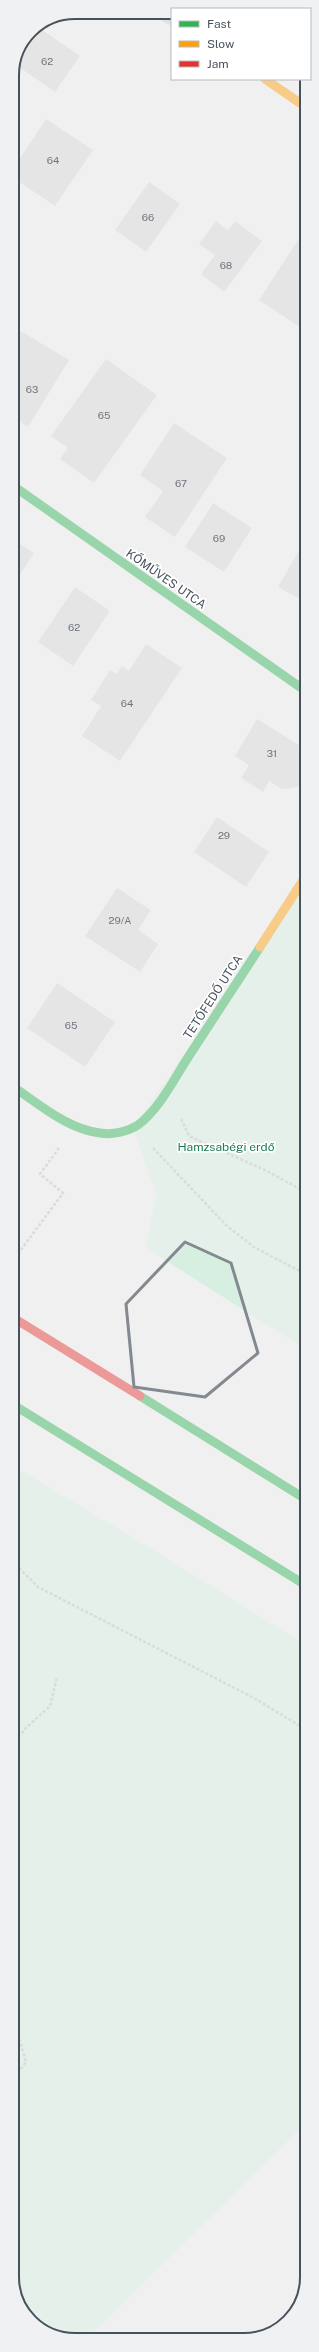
<svg xmlns="http://www.w3.org/2000/svg" width="319" height="2352" viewBox="0 0 319 2352" font-family="'Public Sans',sans-serif">
  <style>
    .green { fill: #d6efe0 }
    .building { fill: #d8d8da }
    .lines { fill: none; stroke-linecap: round; stroke-linejoin: round }
    .path { stroke: #bac5c1; stroke-width: 2.5; stroke-dasharray: 3 2; stroke-linecap: butt }
    .street { stroke: #cccfd1; stroke-width: 22 }
    .fast { stroke: #30b455; stroke-width: 9 }
    .slow { stroke: #ff9f0a; stroke-width: 9 }
    .jam { stroke: #e5322d; stroke-width: 9 }
    .marked { fill: none; stroke: #838990; stroke-width: 3; stroke-linejoin: round }
    .labels { text-anchor: middle; dominant-baseline: central; stroke-width: 3.5; stroke-linejoin: round; paint-order: stroke }
    .number-label { font-size: 10px; fill: #6e757d }
    .street-label { font-size: 12px; fill: #48525c; stroke: #fff }
    .park-label { font-size: 12px; fill: #1b7c4f; stroke: #fff }
    .rim { fill: none; stroke: #48525c; stroke-width: 2 }
  </style>
  <rect width="100%" height="100%" fill="#f1f0f0"/>
  <!-- green -->
  <path class="green" d="M307,874V1350L146,1248L156,1194L133,1128Z
    M12,1465L152,1549L307,1646V2122L88,2338H59L28,2318L12,2281Z"/>
  <!-- building -->
  <path class="building" d="M38,27L80,56L55,92L16,65L31,30Z
    M46,119L93,150L55,206L12,177V170Z
    M149,182L180,204L146,252L115,230Z
    M216,221L228,230L235,221L262,241L224,292L201,274L215,255L199,244Z
    M300,237L307,241V332L259,300Z
    M19,330L69,360L28,427L12,417V342Z
    M106,359L157,395L94,483L60,459L68,448L51,436Z
    M174,423L227,458L175,537L145,517L163,491L140,475Z
    M213,503L252,528L224,572L185,547Z
    M12,539L34,553L12,587Z
    M305,540L307,541V594L303,601L278,587Z
    M75,587L110,611L73,666L38,642Z
    M146,644L182,668L120,761L82,736L101,706L91,700L110,670L117,674L122,666L129,671Z
    M257,719L307,750V761L304,765L306,776L298,787L282,789L269,781L263,792L241,778L249,765L235,756Z
    M217,817L269,852L246,887L194,852Z
    M117,888L151,910L138,930L158,944L140,972L85,936Z
    M57,983L115,1022L85,1067L27,1028Z"/>
  <g class="lines">
    <!-- path -->
    <path class="path" d="M181,1119L189,1136L267,1171L307,1193
      M153,1148L227,1226L254,1247L307,1275
      M12,1262L63,1193L40,1174L59,1148
      M12,1561L38,1587L254,1698L307,1730
      M12,1745L26,1728L50,1706L57,1677
      M12,2015L26,2062L12,2081"/>
    <!-- street -->
    <path class="street" d="M170,13L172,14"/>
    <!-- fast -->
    <path class="fast" d="M12,485L307,692
      M12,1086C39,1104 67,1129 100,1133C112,1135 127,1132 138,1125C159,1109 173,1081 187,1059C211,1022 236,984 260,947
      M140,1396L307,1500
      M12,1404L307,1586"/>
    <!-- slow -->
    <path class="slow" d="M265,79L307,108
      M260,947L307,874"/>
    <!-- jam -->
    <path class="jam" d="M12,1317L140,1396"/>
  </g>
  <!-- marked area -->
  <path d="M0 0H319V2352H0ZM185,1242L231,1263L258,1353L205,1397L134,1387L126,1304Z" fill="#f1f0f0" fill-opacity=".55" fill-rule="evenodd"/>
  <path class="marked" d="M185,1242L231,1263L258,1353L205,1397L134,1387L126,1304Z"/>
  <g class="labels">
    <!-- number labels -->
    <g class="number-label">
      <text x="47" y="61">62</text>
      <text x="53" y="160">64</text>
      <text x="148" y="217">66</text>
      <text x="226" y="265">68</text>
      <text x="32" y="389">63</text>
      <text x="104" y="415">65</text>
      <text x="181" y="483">67</text>
      <text x="219" y="538">69</text>
      <text x="74" y="627">62</text>
      <text x="127" y="703">64</text>
      <text x="272" y="753">31</text>
      <text x="224" y="835">29</text>
      <text x="120" y="920">29/A</text>
      <text x="71" y="1025">65</text>
    </g>
    <!-- street labels -->
    <g class="street-label">
      <text transform="translate(166 579) rotate(35)">KŐMŰVES UTCA</text>
      <text transform="translate(213 997) rotate(-57)">TETŐFEDŐ UTCA</text>
    </g>
    <!-- park labels -->
    <g class="park-label">
      <text x="226" y="1147">Hamzsabégi erdő</text>
    </g>
  </g>
  <!-- crop -->
  <path d="M0 0H319V2352H0ZM75 19H244A56 56 0 0 1 300 75V2277A56 56 0 0 1 244 2333H75A56 56 0 0 1 19 2277V75A56 56 0 0 1 75 19Z" fill="#f0f1f2" fill-rule="evenodd"/>
  <path class="rim" d="M75 19H244A56 56 0 0 1 300 75V2277A56 56 0 0 1 244 2333H75A56 56 0 0 1 19 2277V75A56 56 0 0 1 75 19Z"/>
  <!-- legend -->
  <rect x="171" y="8" width="140" height="72" fill="#ffffff" stroke="#b6babe"/>
  <rect x="179" y="21" width="20" height="6" fill="#30b455" stroke="#b6babe"/>
  <text x="207" y="28" font-size="12" fill="#48525c">Fast</text>
  <rect x="179" y="41" width="20" height="6" fill="#ff9f0a" stroke="#b6babe"/>
  <text x="207" y="48" font-size="12" fill="#48525c">Slow</text>
  <rect x="179" y="61" width="20" height="6" fill="#e5322d" stroke="#b6babe"/>
  <text x="207" y="68" font-size="12" fill="#48525c">Jam</text>
</svg>
